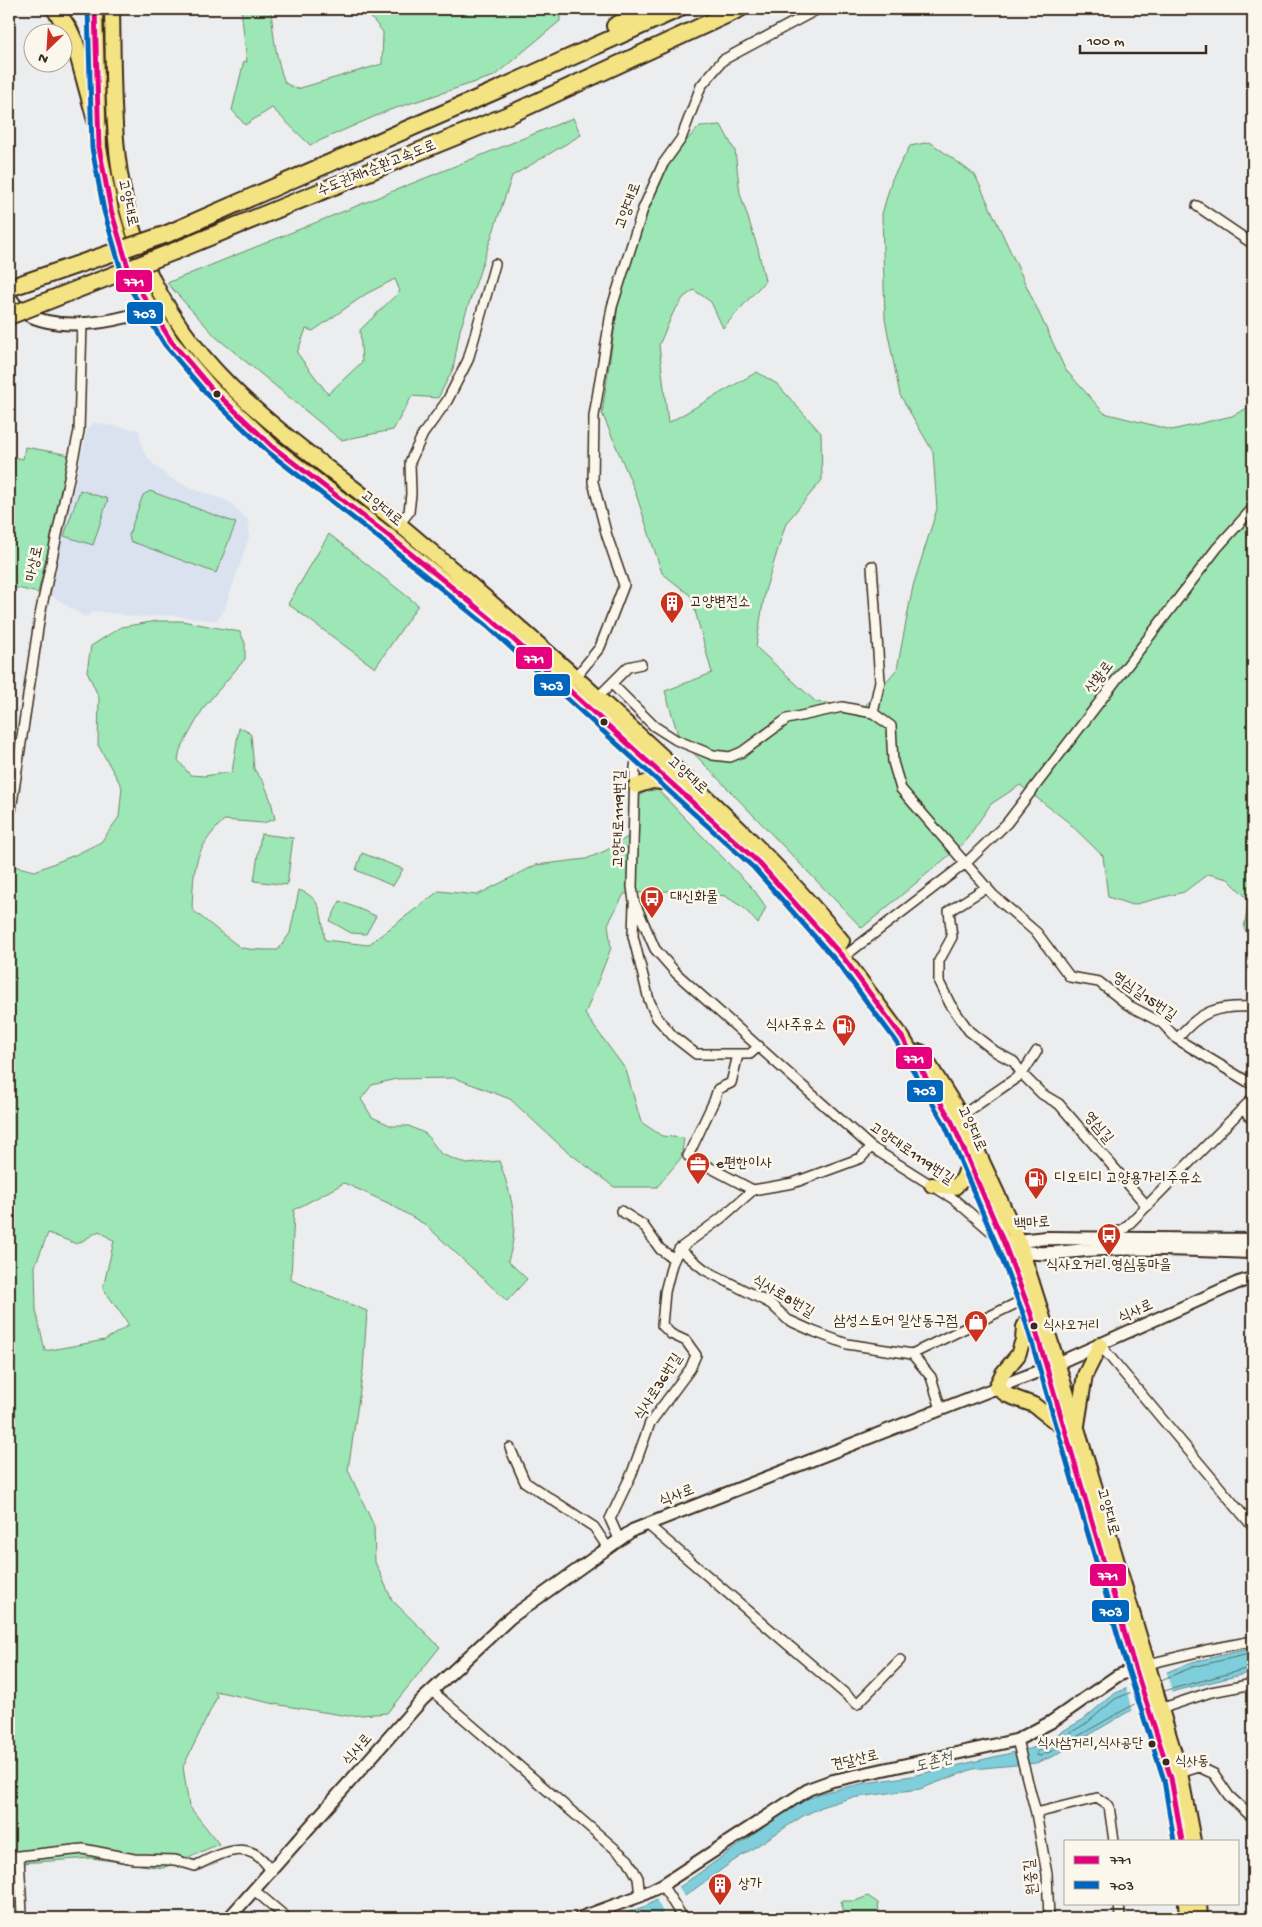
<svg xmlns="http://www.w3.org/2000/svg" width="1262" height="1927" viewBox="0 0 1262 1927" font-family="'Gochi Hand','Poor Story',sans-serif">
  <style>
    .built { fill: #dae2f0 }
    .green { fill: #9de6b5; stroke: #6c886a; fill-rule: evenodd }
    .water { fill: #7fcedb; stroke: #648c8f }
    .pier { fill: #ecedee }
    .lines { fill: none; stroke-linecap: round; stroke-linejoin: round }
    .shore { stroke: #566c6a; stroke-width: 1 }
    .minor-casing { stroke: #3b2a1e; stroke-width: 12 }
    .tertiary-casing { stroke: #3b2a1e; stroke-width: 15 }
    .secondary-casing { stroke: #3b2a1e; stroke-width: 16 }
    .primary-casing { stroke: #3b2a1e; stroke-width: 18 }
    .motorway-casing { stroke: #3b2a1e; stroke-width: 20 }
    .minor { stroke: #fbf7ec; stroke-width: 9 }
    .tertiary { stroke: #fbf7ec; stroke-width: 11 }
    .secondary { stroke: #fbf7ec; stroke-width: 12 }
    .primary { stroke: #f4e382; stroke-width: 14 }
    .motorway { stroke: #f4e382; stroke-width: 16 }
    .motorway-bridge-casing { stroke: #3b2a1e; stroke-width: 20; stroke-linecap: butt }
    .motorway-bridge { stroke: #f4e382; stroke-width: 16 }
    .bus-1-casing { stroke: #fbf7ec; stroke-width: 9 }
    .bus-2-casing { stroke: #fbf7ec; stroke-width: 9 }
    .bus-1 { stroke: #e5007d; stroke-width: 5 }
    .bus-2 { stroke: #0065bd; stroke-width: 5 }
    .bus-dot { fill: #3b2a1e; stroke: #fbf7ec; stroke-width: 2 }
    .labels { text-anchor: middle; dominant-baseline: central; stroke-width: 5; stroke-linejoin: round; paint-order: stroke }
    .bus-label { font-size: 14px; fill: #3b2a1e; stroke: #fbf7ec; text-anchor: start }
    .street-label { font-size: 15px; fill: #3b2a1e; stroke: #fbf7ec }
    .poi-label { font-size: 15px; fill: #3b2a1e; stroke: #fbf7ec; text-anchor: start }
    .water-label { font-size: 16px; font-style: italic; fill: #4f5b57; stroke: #fbf7ec }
    .line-badge { stroke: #fbf7ec; stroke-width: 2 }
    .badge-label { font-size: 14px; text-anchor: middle; font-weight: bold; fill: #fff }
  </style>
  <rect width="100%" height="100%" fill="#ecedee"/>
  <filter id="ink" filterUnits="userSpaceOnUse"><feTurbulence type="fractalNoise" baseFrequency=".02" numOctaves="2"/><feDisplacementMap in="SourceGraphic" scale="10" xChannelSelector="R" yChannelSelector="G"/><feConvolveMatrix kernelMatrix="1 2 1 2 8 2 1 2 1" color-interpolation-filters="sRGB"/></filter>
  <g filter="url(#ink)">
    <!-- built -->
    <path class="built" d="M94,423L139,430L143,451L156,467L172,479L191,488L230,502L248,520L249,537L224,611L216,621L171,615L137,617L95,611L85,617L49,594L88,427Z"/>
    <!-- green -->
    <path class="green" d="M241,9H271C273,34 276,59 285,83L297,89L382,64L383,32L364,9H560V21L494,76L387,111L310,145L272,108L245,125L232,110L244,61L247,62Z
      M573,118L581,135L512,176L460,330L453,369L438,398L412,396L393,430L341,440L216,337L167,283ZM395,279L400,291L360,330L362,362L328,394L297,353L306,329L313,331L366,294Z
      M721,125L735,151L740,193L758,249L765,281L723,328L711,302L694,290L684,297L673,313L659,345L668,423L757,372L777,384L821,433L822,480L786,523L765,591L756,647L816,702L864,707L897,669L913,586L937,509L933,452L900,395L885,319L882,214L892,179L910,146L930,142L975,175L1065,369L1104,413L1172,430L1232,416L1253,405V944L1244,928L1249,900L1228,879L1208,874L1184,892L1132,905L1108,897L1103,856L1067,821L1020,785L991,804L964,843L862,928L679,738L665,691L712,673L691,596L662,573L635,491L602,413L618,305L657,181L685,142L700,126Z
      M25,447L70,455L38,593L9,586V456L23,459Z
      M80,490L108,499L93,545L64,536Z
      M150,491L236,523L216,573L130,541L129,534L143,495Z
      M329,534L418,605L375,668L288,604Z
      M157,621H182L240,632L245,643V659L204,707L180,750L178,760L190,775L204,776L232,772L239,728L245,729L251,735L254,769L264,783L271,801L275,819L263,823L224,820C193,851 194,867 192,909C197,914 237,946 242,948C253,950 267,950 278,950L290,933L299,890C324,899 321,918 325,940L368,945L439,891L477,895L536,865L586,859L605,851L634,833L639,796L647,791L657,789L754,890L766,907L758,924L744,908L725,896L681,890L624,894L608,924L611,948L585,1014L626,1070L641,1122L662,1136L684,1138L681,1158L657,1187H614L563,1148L510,1099L455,1078L396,1079L372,1085L361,1099L372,1117L392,1126H409L426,1134L441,1154L467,1164L499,1161C512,1196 520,1224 508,1261L527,1279L507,1301L426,1225L388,1203L344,1183L294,1210L291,1280L367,1311L363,1370L348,1470L374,1526L375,1562L392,1600L440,1647L387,1713L348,1716L280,1705L215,1691L217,1697L183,1767L189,1806L219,1844L163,1868L91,1858L9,1864V865L35,871L77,854L101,842L119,817L122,787L98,745L99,698L87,671L91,646L121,627ZM99,1231L114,1241L103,1288L129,1325L105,1340L45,1351L36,1310L35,1266L48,1233L77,1244Z
      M261,834L293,838L287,885L254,881Z
      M362,853L403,869L393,886L356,870Z
      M340,901L376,916L366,934L351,933L330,921Z
      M868,1896L878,1903L879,1914L876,1918L843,1917L841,1901H855Z"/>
    <!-- water -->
    <path class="water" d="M1253,1648V1672L1175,1691L1126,1713L1054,1756L1036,1763L973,1769L920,1789L850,1798L824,1806L803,1816L732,1862L656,1917L613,1918L648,1905L681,1886L798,1803L821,1793L865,1783L912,1776L1033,1748L1084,1719L1113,1694L1192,1662Z"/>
    <!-- pier -->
    <path class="pier" d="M1166,1670L1173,1694L1132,1713L1126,1686Z
      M678,1885L685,1899L664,1914L656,1899Z"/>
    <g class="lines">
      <!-- shore -->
      <path class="shore" d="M1161,1680L1193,1667L1253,1653
        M1134,1691L1115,1699L1087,1723L1037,1752V1755L1040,1756L1052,1751L1138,1702
        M1164,1691L1253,1667"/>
      <!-- minor casing -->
      <g class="minor-casing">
        <path id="minor" d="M1197,206L1253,244
          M399,524L409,512L411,494L410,462L423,434L447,401L468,360L495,264
          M872,566L880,681L873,713
          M576,677L600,647L624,585L607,536L593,482L594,416L612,307L643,209L663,164L681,139L701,86L723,60L818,9
          M612,684L654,726L676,740L713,755L730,757L742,752L787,719L842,707L873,713L891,726L893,762L901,789L993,895L1037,933L1070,977L1099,982L1128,1005L1162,1023L1177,1039L1253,1085
          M598,697L628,667L641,664
          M638,750L635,767L632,887L634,901L655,949L677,974L871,1147L955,1200L1000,1239
          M9,811L11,810L40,615L79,431L82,322
          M987,887L949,911L952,937L939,961V982L950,1004L969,1031L996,1052L1014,1062L1022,1074L1042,1094L1059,1104L1147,1206
          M634,904L633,936L649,1000L657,1018L673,1036L696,1054H750L759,1046
          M850,952L967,862L1007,823L1217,548L1253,508
          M1177,1039C1200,1011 1217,1005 1253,1007
          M738,1055L731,1083L718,1089L714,1101L688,1156L753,1190
          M1244,1110L1253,1121
          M961,1116L1022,1074L1037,1051
          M621,1211L643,1225L660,1249L674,1259
          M1108,1237L1125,1228L1253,1098
          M679,1249L705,1270L771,1304L788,1320L815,1332L847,1344L912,1354L931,1377L941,1409
          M1100,1345L1253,1527
          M912,1354L1025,1299
          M510,1448L525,1482L594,1527L608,1548
          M647,1524L857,1704L900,1660
          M619,1539L610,1519L632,1473L650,1423L690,1369L696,1355L686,1341L671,1334L662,1325L665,1292L672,1264L679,1249L720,1219L753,1190L793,1183L861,1158L871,1147
          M1148,1664L1206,1650L1253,1641
          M432,1691L628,1860L638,1878L640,1896
          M1157,1710L1211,1692L1253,1684
          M1017,1740L1036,1813L1047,1874L1049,1918
          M1180,1773L1199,1767L1214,1774L1229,1796L1253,1818
          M1036,1813L1097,1798L1109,1806L1114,1841
          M19,1856L22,1914
          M9,1857L83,1849L134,1859L175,1860L195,1866C224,1852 251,1837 271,1871
          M662,1885L683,1918
          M254,1890L287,1918
          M1119,1903L1120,1918"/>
      </g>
      <!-- tertiary casing -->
      <g class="tertiary-casing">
        <path id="tertiary" d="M9,296C13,301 18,309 24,313C64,335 126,319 166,305
          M229,1918L422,1700L510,1618L633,1530L1047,1368L1237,1283L1253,1278
          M580,1918L640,1896L662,1885L809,1789L831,1781L1017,1740L1051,1722L1117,1676L1142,1666"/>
      </g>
      <!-- secondary casing -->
      <g class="secondary-casing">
        <path id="secondary" d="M1009,1242L1046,1238L1253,1240
          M1013,1248C1035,1259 1078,1249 1104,1249C1153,1247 1204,1251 1253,1252"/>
      </g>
      <!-- primary casing -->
      <g class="primary-casing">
        <path id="primary" d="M95,9L99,147L111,210L130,274L171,341L211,388L273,447L389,536L492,620L759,863L804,911L843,957L902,1037L952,1122L1004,1243L1031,1314L1132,1658L1171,1778L1182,1841
          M112,9C114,99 109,180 146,265C199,386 302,444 399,524C485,596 569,670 651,746C718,807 785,870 842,941
          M636,786L652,781L672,783
          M921,1052L961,1116L1018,1239L1062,1378L1180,1773L1193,1841
          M932,1185L955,1187L963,1179L969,1163
          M1031,1314L1024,1327L1023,1340L1018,1355L1003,1373L996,1387L1007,1395L1034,1405L1067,1431
          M1077,1425L1085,1375L1100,1345
          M1186,1903L1187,1918
          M1199,1903L1200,1918"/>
      </g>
      <!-- motorway casing -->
      <g class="motorway-casing">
        <path id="motorway" d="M55,9L69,30L75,43L98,128
          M615,26L649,9
          M167,234L495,91L678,9
          M175,251L513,113L739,9"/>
      </g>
      <!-- minor -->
      <use href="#minor" class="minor"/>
      <!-- tertiary -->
      <use href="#tertiary" class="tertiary"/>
      <!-- secondary -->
      <use href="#secondary" class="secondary"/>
      <!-- primary -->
      <use href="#primary" class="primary"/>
      <!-- motorway -->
      <use href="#motorway" class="motorway"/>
      <!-- motorway-bridge casing -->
      <g class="motorway-bridge-casing">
        <path id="motorway-bridge" d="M9,288L167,234
          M9,316L175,251"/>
      </g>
      <!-- motorway-bridge -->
      <use href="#motorway-bridge" class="motorway-bridge"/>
      <!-- bus-1 casing -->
      <g class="bus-1-casing">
        <path id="bus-1" d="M95,9L99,147L111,210L130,274L171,341L211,388L273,447L389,536L492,620L759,863L843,957L902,1037L952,1122L1004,1243L1031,1314L1132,1658L1171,1778L1182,1841"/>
      </g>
      <!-- bus-2 casing -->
      <g class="bus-2-casing">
        <path id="bus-2" d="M88,9L92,148L104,211L123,277L165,345L206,393L268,452L384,542L487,626L754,868L837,962L896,1041L945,1125L997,1246L1024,1316L1125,1660L1164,1780L1174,1841"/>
      </g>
      <!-- bus-1 -->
      <use href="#bus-1" class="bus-1"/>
      <!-- bus-2 -->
      <use href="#bus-2" class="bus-2"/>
    </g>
  </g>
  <!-- icons -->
  <defs>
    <g id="building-pin" transform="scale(1.25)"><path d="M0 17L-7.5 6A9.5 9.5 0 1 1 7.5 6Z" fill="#c8321e" stroke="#fbf7ec"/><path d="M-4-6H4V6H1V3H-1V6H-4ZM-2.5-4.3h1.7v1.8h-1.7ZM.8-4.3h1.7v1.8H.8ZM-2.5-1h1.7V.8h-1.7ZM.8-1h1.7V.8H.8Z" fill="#fff"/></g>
    <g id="bus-pin" transform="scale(1.25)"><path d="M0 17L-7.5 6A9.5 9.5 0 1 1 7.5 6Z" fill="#c8321e" stroke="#fbf7ec"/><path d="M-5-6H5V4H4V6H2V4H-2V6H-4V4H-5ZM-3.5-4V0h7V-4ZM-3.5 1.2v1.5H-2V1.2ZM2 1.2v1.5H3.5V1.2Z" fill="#fff"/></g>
    <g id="fuel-pin" transform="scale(1.25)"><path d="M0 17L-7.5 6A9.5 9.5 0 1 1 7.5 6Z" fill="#c8321e" stroke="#fbf7ec"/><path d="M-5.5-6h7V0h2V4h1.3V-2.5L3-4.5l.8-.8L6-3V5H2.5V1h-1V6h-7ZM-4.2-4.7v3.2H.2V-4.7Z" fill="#fff"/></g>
    <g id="office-pin" transform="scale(1.25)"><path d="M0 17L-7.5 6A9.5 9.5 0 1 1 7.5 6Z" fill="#c8321e" stroke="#fbf7ec"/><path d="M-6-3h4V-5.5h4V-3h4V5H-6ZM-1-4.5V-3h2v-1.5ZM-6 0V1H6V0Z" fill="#fff"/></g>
    <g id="shop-pin" transform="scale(1.25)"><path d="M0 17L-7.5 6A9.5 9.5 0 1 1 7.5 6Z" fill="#c8321e" stroke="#fbf7ec"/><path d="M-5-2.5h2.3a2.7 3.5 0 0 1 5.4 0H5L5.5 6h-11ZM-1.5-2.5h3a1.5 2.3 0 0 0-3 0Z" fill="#fff"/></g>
  </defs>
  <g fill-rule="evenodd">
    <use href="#building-pin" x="672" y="603"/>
    <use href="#bus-pin" x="652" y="898"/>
    <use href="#fuel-pin" x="844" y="1026"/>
    <use href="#office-pin" x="698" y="1164"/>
    <use href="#fuel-pin" x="1036" y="1179"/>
    <use href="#bus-pin" x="1109" y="1235"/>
    <use href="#shop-pin" x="976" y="1322"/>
    <use href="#building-pin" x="720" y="1885"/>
  </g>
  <!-- markers -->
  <g class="bus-dot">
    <circle cx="217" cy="394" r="4.5"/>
    <circle cx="604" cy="722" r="4.5"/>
    <circle cx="1034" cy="1326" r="4.5"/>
    <circle cx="1152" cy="1744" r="4.5"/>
    <circle cx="1166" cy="1762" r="4.5"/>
  </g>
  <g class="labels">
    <!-- bus labels -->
    <g class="bus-label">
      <text x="1043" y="1326">식사오거리</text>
      <text x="1143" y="1744" text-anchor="end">식사삼거리,식사공단</text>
      <text x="1175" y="1762">식사동</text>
    </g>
    <!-- street labels -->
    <g class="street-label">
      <text transform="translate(377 169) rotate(-22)">수도권제1순환고속도로</text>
      <text transform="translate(127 203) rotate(77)">고양대로</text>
      <text transform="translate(629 206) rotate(-70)">고양대로</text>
      <text transform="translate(381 509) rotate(38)">고양대로</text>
      <text transform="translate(35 564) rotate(-78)">마상로</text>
      <text transform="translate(1100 678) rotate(-53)">산황로</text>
      <text transform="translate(687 776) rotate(42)">고양대로</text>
      <text transform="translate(620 819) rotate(-89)">고양대로1119번길</text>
      <text transform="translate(1144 997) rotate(35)">영심길15번길</text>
      <text transform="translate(1098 1128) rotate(50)">영심길</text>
      <text transform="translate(971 1129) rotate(65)">고양대로</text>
      <text transform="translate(911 1154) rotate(34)">고양대로1119번길</text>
      <text transform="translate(1032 1224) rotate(-4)">백마로</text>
      <text transform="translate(783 1297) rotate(31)">식사로8번길</text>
      <text transform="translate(1136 1312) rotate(-24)">식사로</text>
      <text transform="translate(659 1387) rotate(-57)">식사로36번길</text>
      <text transform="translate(677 1496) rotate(-21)">식사로</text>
      <text transform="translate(1107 1512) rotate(74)">고양대로</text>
      <text transform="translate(358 1750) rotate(-49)">식사로</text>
      <text transform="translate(855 1761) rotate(-13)">견달산로</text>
      <text transform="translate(1032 1877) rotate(-96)">원중길</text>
    </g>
    <!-- poi labels -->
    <g class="poi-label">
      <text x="690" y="603">고양변전소</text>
      <text x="670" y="898">대신화물</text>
      <text x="826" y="1026" text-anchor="end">식사주유소</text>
      <text x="716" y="1164">e편한이사</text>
      <text x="1054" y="1179">디오티디 고양용가리주유소</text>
      <text x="1109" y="1266" text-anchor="middle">식사오거리.영심동마을</text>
      <text x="958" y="1322" text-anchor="end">삼성스토어 일산동구점</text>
      <text x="738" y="1885">상가</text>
    </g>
    <!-- water labels -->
    <g class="water-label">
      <text transform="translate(934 1764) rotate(-15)">도촌천</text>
    </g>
  </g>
  <g class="line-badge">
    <rect x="115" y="269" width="38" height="24" rx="5" fill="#e5007d"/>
    <rect x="126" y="301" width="38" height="24" rx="5" fill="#0065bd"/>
    <rect x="515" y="646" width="38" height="24" rx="5" fill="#e5007d"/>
    <rect x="533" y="673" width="38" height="24" rx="5" fill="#0065bd"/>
    <rect x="895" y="1046" width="38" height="24" rx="5" fill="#e5007d"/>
    <rect x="906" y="1079" width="38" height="24" rx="5" fill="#0065bd"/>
    <rect x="1089" y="1563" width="38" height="24" rx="5" fill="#e5007d"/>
    <rect x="1091" y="1599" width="39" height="24" rx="5" fill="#0065bd"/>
  </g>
  <g class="badge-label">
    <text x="134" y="286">771</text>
    <text x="145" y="318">703</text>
    <text x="534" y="663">771</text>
    <text x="552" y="690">703</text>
    <text x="914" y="1063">771</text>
    <text x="925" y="1095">703</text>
    <text x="1108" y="1580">771</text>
    <text x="1111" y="1616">703</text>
  </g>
  <!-- margin -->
  <rect width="1262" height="1927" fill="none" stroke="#fbf7ec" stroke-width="30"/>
  <rect x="15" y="15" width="1232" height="1897" fill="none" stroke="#3b2a1e" stroke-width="2" filter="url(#ink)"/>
  <!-- legend -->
  <rect x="1064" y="1840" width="175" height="65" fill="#fbf7ec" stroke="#aea59a"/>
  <rect x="1074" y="1856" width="25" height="8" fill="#e5007d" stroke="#aea59a"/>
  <text x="1110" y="1864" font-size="15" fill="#3b2a1e">771</text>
  <rect x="1074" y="1881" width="25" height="8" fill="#0065bd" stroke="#aea59a"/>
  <text x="1110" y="1890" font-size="15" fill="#3b2a1e">703</text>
  <!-- north arrow -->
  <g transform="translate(48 48) rotate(205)"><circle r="24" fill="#fbf7ec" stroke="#aea59a"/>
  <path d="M0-4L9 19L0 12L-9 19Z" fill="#c8321e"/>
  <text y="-8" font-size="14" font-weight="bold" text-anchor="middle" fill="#3b2a1e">N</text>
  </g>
  <!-- scale -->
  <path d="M1080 45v8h126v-8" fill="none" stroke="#3b2a1e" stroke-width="2.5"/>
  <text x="1087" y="45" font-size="15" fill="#3b2a1e" stroke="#fbf7ec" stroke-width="4" paint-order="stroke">100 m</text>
</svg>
